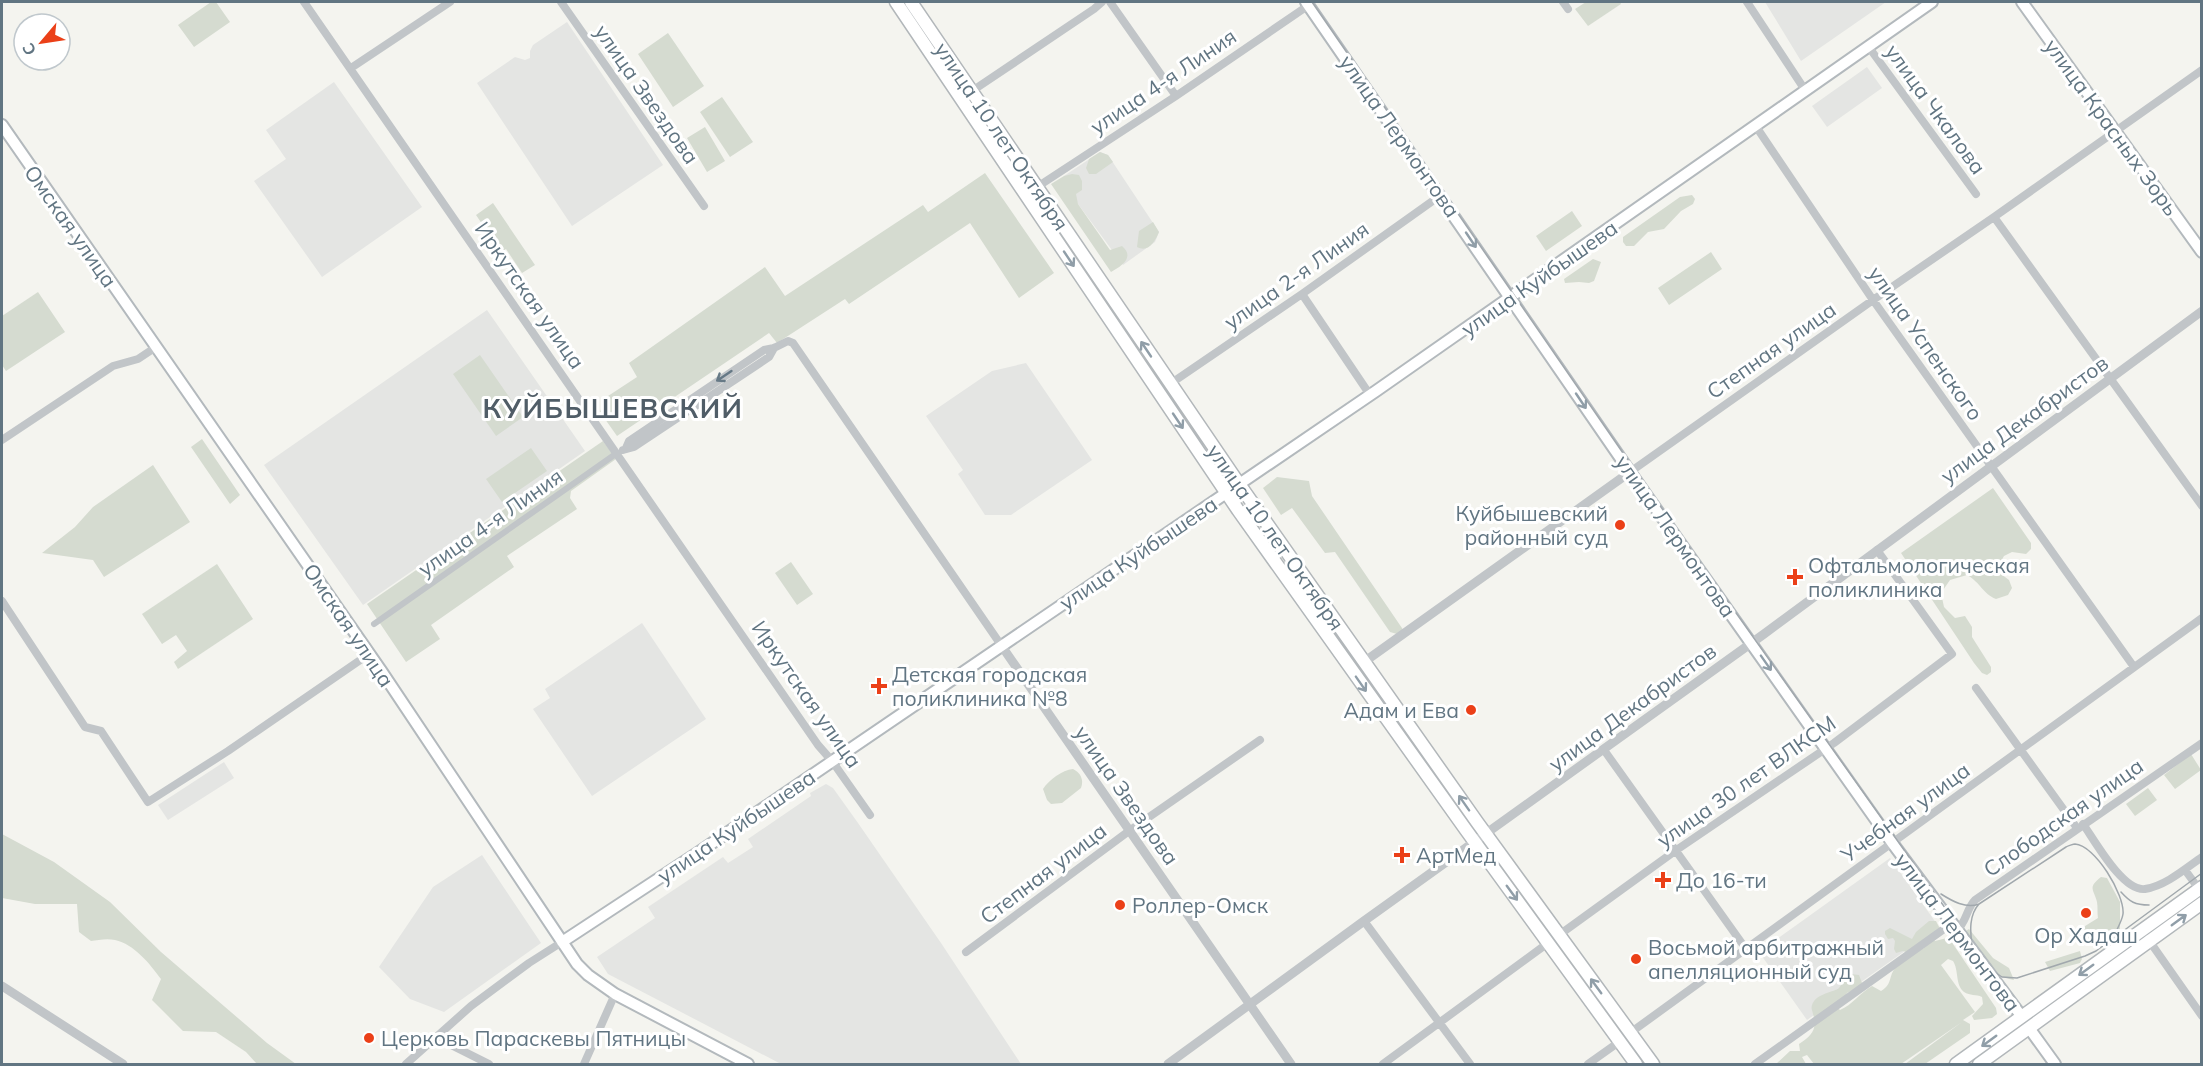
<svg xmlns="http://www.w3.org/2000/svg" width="2203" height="1066" viewBox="0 0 2203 1066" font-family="Mulish,sans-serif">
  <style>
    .built { fill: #e4e5e3 }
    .green { fill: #d5dbd0 }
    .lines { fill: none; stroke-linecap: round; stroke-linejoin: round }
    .secondary-casing { stroke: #b3b9bd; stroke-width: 14 }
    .primary-casing { stroke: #b2b7ba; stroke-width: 15 }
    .pedestrian { stroke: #c1c5c8; stroke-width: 6 }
    .minor { stroke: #c1c5c8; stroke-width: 8 }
    .tertiary { stroke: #c1c5c8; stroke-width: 9 }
    .secondary { stroke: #fff; stroke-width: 10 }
    .primary { stroke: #fff; stroke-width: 12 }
    .tram { stroke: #a1a8ad; stroke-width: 1.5 }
    .oneway { stroke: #909ea8 }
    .oneway2 { stroke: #667986 }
    .poi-dot { fill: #eb4018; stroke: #fff; stroke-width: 2 }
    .labels { text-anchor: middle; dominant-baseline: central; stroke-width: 6; stroke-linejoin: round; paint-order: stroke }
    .street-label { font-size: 21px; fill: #617582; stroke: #fff }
    .poi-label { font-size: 21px; fill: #617582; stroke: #fff; text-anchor: start }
    .district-label { font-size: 27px; font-weight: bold; letter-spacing: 1.5px; fill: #505d67; stroke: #fff }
  </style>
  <rect width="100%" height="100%" fill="#f4f4ef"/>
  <!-- built -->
  <path class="built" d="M1765,2H1886L1801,61Z
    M567,22L663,165L572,226L477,83L515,57L525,60L530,58V51L533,45Z
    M1867,67L1882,88L1827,127L1812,106Z
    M334,82L422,207L322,277L254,181L286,159L266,130Z
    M1100,152L1108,155L1159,232L1155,242L1123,265L1078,204L1064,176Z
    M487,310L585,451L363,605L264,465Z
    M1026,363L1092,460L1011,515H985L958,474L963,470L926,416L992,371Z
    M642,623L706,719L592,796L533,709L550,698L545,689Z
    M224,762L234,778L168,820L158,805Z
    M826,784L833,788L858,823L941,943L1021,1064H781L608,974L597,957L655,918L648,907L723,857L728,863L753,847L748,839L811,796L810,793Z
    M482,855L541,943L444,1012L410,999L379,967L433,887Z
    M1890,858L1939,927L1807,1020L1759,952Z"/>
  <!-- green -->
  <path class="green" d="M211,2H216L230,22L194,47L178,25Z
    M1586,2H1620L1621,4L1588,26L1575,9Z
    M668,33L704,86L673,107L638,54Z
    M722,97L753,142L730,157L700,112Z
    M705,127L725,161L707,172L687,138Z
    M1100,152L1108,155L1113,162L1096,174H1089L1086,168L1089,159Z
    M985,173L1054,273L1019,298L970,223L849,304L845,299L777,343L769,333L617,436L600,412L605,398L637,377L629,363L765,267L785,296L923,205L928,212Z
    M1072,174L1079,175L1082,181V190L1076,194L1078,204L1110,250L1122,246C1135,257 1122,266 1111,272L1051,184L1064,176Z
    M1692,195L1695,199L1693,204L1681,211L1664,229L1648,232L1634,246H1626L1623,242V237L1680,197Z
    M493,203L535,265L522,273L506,249L501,252L476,215Z
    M1572,211L1582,226L1546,251L1536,236Z
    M1153,222L1159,232C1155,242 1148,253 1137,247L1139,231Z
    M1711,252L1722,269L1669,305L1658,288Z
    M1593,259L1601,262L1594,281L1589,283L1579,282L1565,283L1564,279Z
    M38,292L65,332L6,371L2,365V316Z
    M480,355L523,417L496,436L453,374Z
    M202,439L240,495L230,504L191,447Z
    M603,441L616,459L571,491L570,498L577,509L507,556L514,567L431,625L440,639L406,662L367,604Z
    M531,448L547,471L502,502L486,479Z
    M153,465L190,522L104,577L93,560L42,553L75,527L93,507Z
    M1277,477L1309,481L1312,496L1404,631L1397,634L1390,632L1335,552L1325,553L1292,508L1281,515L1263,488Z
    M1993,488L2031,543V549L2026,554L2012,552L2004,556L2000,563L2001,574L2009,580L2012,588L2008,595L1996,599C1983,594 1981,583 1967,575L1950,580L1941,593L1944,607L1955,618L1965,616L1972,627V637L1991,667V672L1987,675L1982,673L1974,663L1901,553Z
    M791,562L813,594L797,605L775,573Z
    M217,564L253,619L178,669L174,662L187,651L176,635L162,644L142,614Z
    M2191,754L2201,770L2175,789L2164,775Z
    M1073,769C1081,773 1084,780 1081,788L1062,803L1051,804L1047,800L1043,789C1049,780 1062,770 1073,769Z
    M2148,788L2157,800L2135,816L2126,804Z
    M2,834L54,862L110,902L161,952L267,1043L296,1064H257L246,1052L216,1032L183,1031L152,1000L161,979C150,964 134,944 115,940C107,938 98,940 91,941L79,932L77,904H35L2,898Z
    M2101,877L2107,878L2120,902V937L2110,945L2098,937C2092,941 2084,942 2078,937L2077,931L2098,918C2097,913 2098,907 2097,902C2094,889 2087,888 2101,877Z
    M1929,921H1936L1940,929L1931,937L1935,941L1947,938L1954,940L1953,944L1996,1008L1997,1014L1992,1018L1974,1020L1972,1016L1983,1004L1982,997C1976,994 1970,996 1964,992C1955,985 1959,970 1953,961L1948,959L1941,965L1975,1012L1963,1020L1970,1024V1033L1925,1064H1905L1962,1022L1901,1064H1814L1807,1055L1802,1057L1806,1064H1776L1790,1051H1800L1799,1044C1811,1036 1818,1030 1813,1014C1812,1009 1811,1009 1812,1005C1816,993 1835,992 1839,988C1844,982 1844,978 1851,974L1859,975L1862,983L1859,987L1847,993L1843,1004L1838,1008L1840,1010C1852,1005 1860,993 1872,986L1881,991C1893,984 1888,976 1896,967C1900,963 1920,950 1924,948V941L1906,952L1903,951L1896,953L1894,949L1895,941L1893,938L1888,939L1885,934V931L1890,928L1912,939L1916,932Z
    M1969,929L1993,958L2009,968L2014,980C1989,976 1977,953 1962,933Z
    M2080,951L2082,959L2080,963L2050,971L2045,962Z"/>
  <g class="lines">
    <!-- secondary casing -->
    <g class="secondary-casing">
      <path id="secondary" d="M1306,2L1630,472L1893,844L2022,1017
        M2022,2L2202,252
        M2,125L382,672L577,964L588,975L615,994L748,1064
        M562,942L699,852L1376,391L1932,2
        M2029,1028L2055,1064"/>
    </g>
    <!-- primary casing -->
    <g class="primary-casing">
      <path id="primary" d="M896,2L1238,510L1466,830L1636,1064
        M911,2L1239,484L1477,822L1653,1064
        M1956,1064L2202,887
        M1979,1064L2202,903"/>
    </g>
    <!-- pedestrian -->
    <path class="pedestrian" d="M374,624L617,453"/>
    <!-- minor -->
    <path class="minor" d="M304,2L818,745L832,761L870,815
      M561,2L704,206
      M1110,2L1176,96
      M1563,2L1568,9
      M1747,2L1805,90
      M1868,46L1976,194
      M351,68L450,2
      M972,91L1094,9L1102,2
      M1755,125L1873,300L2134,667
      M1037,187L1176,96L1309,5
      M1994,217L2202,506
      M1302,294L1370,395
      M1170,384L1302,294L1441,195
      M2,440L113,366L138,359L156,347
      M626,448L629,441L764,350L774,348L788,341L793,343L1001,645
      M623,450L634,447L769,357L774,348
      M1630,472L1873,300L1994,217L2202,70
      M2,601L85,727L101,731L148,802L228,751L369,654
      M1976,688L2077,828
      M1604,750L1746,949
      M2083,824C2095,841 2123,892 2145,889C2165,886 2185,869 2202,857
      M2185,870L2199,889
      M1364,921L1470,1064
      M1956,931C1967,922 1966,909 1975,900L2202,743
      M1559,935L1675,851L1834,743L1952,654L1877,550
      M2148,939L2202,1016
      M966,952L1129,831L1260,740
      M1630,1033L2202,618
      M439,1035L449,1044L489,1064
      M406,1064L471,1006L529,963L562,942
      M584,1064L615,994
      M1383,1064L1548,943
      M1588,1064L1619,1042
      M1755,1064L1951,924"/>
    <!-- tertiary -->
    <path class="tertiary" d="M1001,645L1291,1064
      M1364,662L1630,472
      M2,986L123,1064
      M1168,1064L1364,921L1764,634L2202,311"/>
    <!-- secondary -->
    <use href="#secondary" class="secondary"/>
    <!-- primary -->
    <use href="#primary" class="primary"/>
    <!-- tram -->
    <path class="tram" d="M1312,2L1634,469L1987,967L2002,977L2017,978L2085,956L2096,951L2202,873
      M2121,892C2130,902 2135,905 2149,905
      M1941,894C1952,901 1966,909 1979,904
      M1972,945C1970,931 1969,915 1979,904L2066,847C2067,846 2074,844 2075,844C2095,845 2125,895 2123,914C2122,921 2117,929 2114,936"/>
  </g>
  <!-- one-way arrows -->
  <defs><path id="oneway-shaft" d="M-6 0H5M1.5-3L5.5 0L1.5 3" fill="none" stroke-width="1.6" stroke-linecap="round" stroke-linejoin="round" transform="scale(1.5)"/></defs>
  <g class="oneway">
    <use href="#oneway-shaft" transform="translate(1471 240) rotate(56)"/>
    <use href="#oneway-shaft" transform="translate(1069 259) rotate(56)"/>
    <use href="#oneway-shaft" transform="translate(1146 349) rotate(-124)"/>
    <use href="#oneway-shaft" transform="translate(1581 401) rotate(56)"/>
    <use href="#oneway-shaft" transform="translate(1178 421) rotate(56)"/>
    <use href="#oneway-shaft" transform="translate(1766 663) rotate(55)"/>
    <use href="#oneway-shaft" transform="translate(1361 684) rotate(55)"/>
    <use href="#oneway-shaft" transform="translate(1464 803) rotate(-125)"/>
    <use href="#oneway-shaft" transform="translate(1512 893) rotate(54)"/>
    <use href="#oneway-shaft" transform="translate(2179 920) rotate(-36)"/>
    <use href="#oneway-shaft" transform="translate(2086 970) rotate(144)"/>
    <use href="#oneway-shaft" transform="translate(1596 986) rotate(-126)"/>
    <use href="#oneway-shaft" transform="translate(1989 1041) rotate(144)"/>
  </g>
  <use class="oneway2" href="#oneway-shaft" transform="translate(724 376) rotate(146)"/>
  <!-- markers -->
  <g class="poi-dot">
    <circle cx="1620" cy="525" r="6"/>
    <path d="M1792 568h6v6h6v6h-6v6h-6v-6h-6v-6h6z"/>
    <path d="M876 677h6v6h6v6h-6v6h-6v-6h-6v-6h6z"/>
    <circle cx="1471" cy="710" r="6"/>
    <path d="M1399 846h6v6h6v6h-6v6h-6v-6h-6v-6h6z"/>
    <path d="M1660 871h6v6h6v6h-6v6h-6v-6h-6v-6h6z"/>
    <circle cx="1120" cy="905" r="6"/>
    <circle cx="2086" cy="913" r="6"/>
    <circle cx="1636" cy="959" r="6"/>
    <circle cx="369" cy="1038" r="6"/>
  </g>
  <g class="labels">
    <!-- street labels -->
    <g class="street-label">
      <text transform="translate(1163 81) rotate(-34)">улица 4-я Линия</text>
      <text transform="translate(647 94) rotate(55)">улица Звездова</text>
      <text transform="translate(1936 109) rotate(54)">улица Чкалова</text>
      <text transform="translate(2112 127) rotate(54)">улица Красных Зорь</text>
      <text transform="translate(1002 136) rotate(56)">улица 10 лет Октября</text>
      <text transform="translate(1400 136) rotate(55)">улица Лермонтова</text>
      <text transform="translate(71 226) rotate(55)">Омская улица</text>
      <text transform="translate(1296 275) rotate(-35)">улица 2-я Линия</text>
      <text transform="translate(1539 278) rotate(-35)">улица Куйбышева</text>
      <text transform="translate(530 295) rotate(55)">Иркутская улица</text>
      <text transform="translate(1926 343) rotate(55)">улица Успенского</text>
      <text transform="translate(1771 350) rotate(-35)">Степная улица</text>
      <text transform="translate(2024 419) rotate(-36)">улица Декабристов</text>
      <text transform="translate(490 522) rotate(-35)">улица 4-я Линия</text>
      <text transform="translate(1676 536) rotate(55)">улица Лермонтова</text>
      <text transform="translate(1276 537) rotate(55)">улица 10 лет Октября</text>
      <text transform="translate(1138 553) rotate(-34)">улица Куйбышева</text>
      <text transform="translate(349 625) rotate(56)">Омская улица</text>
      <text transform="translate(807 694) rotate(55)">Иркутская улица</text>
      <text transform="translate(1632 707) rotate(-36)">улица Декабристов</text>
      <text transform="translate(1746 781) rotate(-35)">улица 30 лет ВЛКСМ</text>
      <text transform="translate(1127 795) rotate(55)">улица Звездова</text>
      <text transform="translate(1905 812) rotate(-36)">Учебная улица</text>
      <text transform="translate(2063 817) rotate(-35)">Слободская улица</text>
      <text transform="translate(736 826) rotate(-34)">улица Куйбышева</text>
      <text transform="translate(1043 873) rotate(-37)">Степная улица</text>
      <text transform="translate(1958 932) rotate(53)">улица Лермонтова</text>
    </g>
    <!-- poi labels -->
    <g class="poi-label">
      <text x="1608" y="513" text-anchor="end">Куйбышевский<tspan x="1608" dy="24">районный суд</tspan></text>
      <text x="1808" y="565">Офтальмологическая<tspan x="1808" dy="24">поликлиника</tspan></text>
      <text x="892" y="674">Детская городская<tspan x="892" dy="24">поликлиника №8</tspan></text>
      <text x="1459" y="710" text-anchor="end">Адам и Ева</text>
      <text x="1416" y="855">АртМед</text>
      <text x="1676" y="880">До 16-ти</text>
      <text x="1132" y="905">Роллер-Омск</text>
      <text x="2086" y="935" text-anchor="middle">Ор Хадаш</text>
      <text x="1648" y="947">Восьмой арбитражный<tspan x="1648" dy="24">апелляционный суд</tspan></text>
      <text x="381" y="1038">Церковь Параскевы Пятницы</text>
    </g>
    <!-- district labels -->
    <g class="district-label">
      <text x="613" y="408">КУЙБЫШЕВСКИЙ</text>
    </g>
  </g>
  <!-- border -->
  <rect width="2203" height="1066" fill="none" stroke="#617582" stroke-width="6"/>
  <!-- north arrow -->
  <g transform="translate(42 42) rotate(241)"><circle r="28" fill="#ffffff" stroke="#c0c8cd" stroke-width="1.5"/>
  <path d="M0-4.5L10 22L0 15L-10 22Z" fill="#eb4018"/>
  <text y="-9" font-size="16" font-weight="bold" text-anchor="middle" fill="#617582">С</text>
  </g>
</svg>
